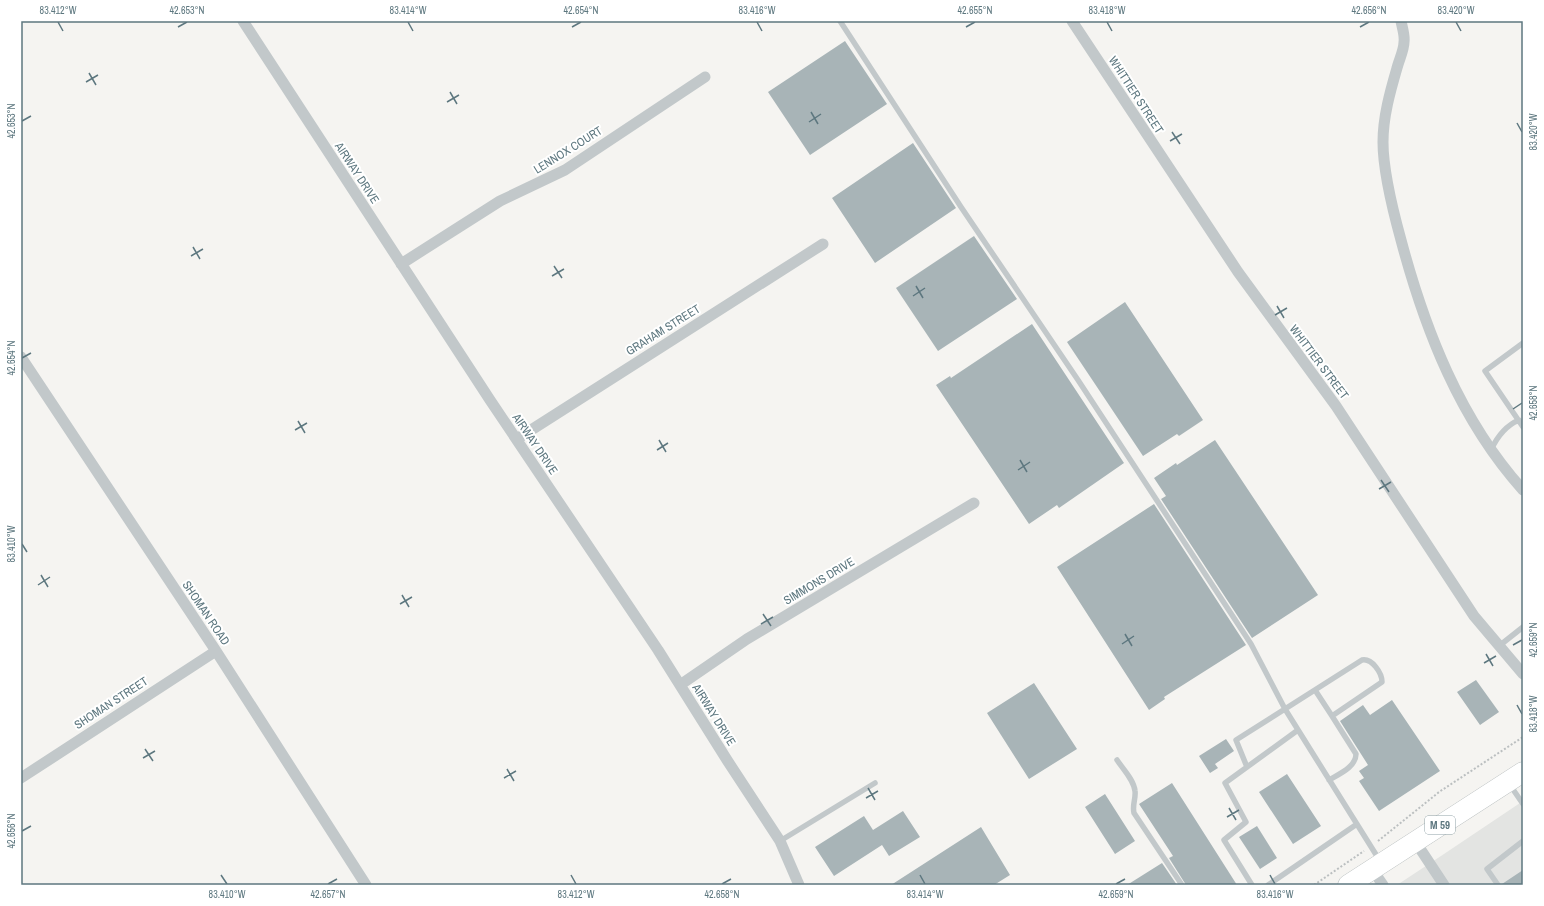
<svg xmlns="http://www.w3.org/2000/svg" width="1544" height="906" viewBox="0 0 1544 906" font-family="'Archivo Narrow',sans-serif">
  <style>
    .built { fill: #e3e4e2 }
    .building { fill: #a8b4b7 }
    .lines { fill: none; stroke-linecap: round; stroke-linejoin: round }
    .highway-casing { stroke: #b4babb; stroke-width: 21 }
    .path { stroke: #bbbfc0; stroke-width: 2; stroke-dasharray: 2 2; stroke-linecap: butt }
    .lane { stroke: #c2c8ca; stroke-width: 5.5 }
    .street { stroke: #c2c8ca; stroke-width: 11 }
    .highway { stroke: #fff; stroke-width: 20 }
    .ticks { fill: none; stroke: #5d777f; stroke-width: 1.5 }
    .labels { text-anchor: middle; dominant-baseline: central; stroke-width: 4; stroke-linejoin: round; paint-order: stroke }
    .shield { fill: #fff; stroke: #8ea0a5; stroke-width: 1 }
    .shield-label { font-size: 11px; font-weight: bold; fill: #5d777f }
    .street-label { font-size: 12px; fill: #5d777f; stroke: #fff }
    .neatline { fill: none; stroke: #5d777f; stroke-width: 1.5 }
    .ticks-label { font-size: 10px; text-anchor: middle; fill: #5d777f }
  </style>
  <rect width="100%" height="100%" fill="#f5f4f1"/>
  <!-- built -->
  <path class="built" d="M1523,801V885H1397L1444,854Z"/>
  <!-- building -->
  <path class="building" d="M845,41L887,104L810,155L768,92Z
    M913,143L956,208L875,263L832,198Z
    M974,236L1017,299L938,351L896,288Z
    M1125,302L1203,420L1179,436L1177,434L1143,456L1067,342Z
    M1032,324L1124,463L1059,508L1057,505L1029,524L936,385L950,376L951,378Z
    M1215,440L1318,595L1252,638L1161,499L1166,496L1154,478L1176,463L1177,465Z
    M1154,504L1246,645L1164,697L1165,699L1149,710L1057,567Z
    M1476,680L1499,712L1480,725L1457,692Z
    M1034,683L1077,749L1029,779L987,713Z
    M1392,700L1440,771L1379,811L1359,781L1364,778L1359,771L1368,765L1340,721L1363,705L1370,715Z
    M1226,739L1234,751L1215,764L1218,768L1210,773L1199,756Z
    M1287,774L1321,826L1293,844L1259,792Z
    M1172,783L1237,885H1186L1169,858L1173,856L1139,804Z
    M1105,794L1135,841L1115,854L1085,807Z
    M903,811L920,837L889,856L882,845L834,876L815,847L864,816L873,830Z
    M1257,826L1277,858L1260,869L1239,837Z
    M981,827L1010,875L994,885H891Z
    M1162,863L1177,885H1127Z
    M1523,870V885H1502V884Z"/>
  <g class="lines">
    <!-- highway casing -->
    <g class="highway-casing">
      <path id="highway" d="M1348,885L1523,772"/>
    </g>
    <!-- path -->
    <path class="path" d="M1378,841L1439,792L1523,737
      M1314,885L1364,851"/>
    <!-- lane -->
    <path class="lane" d="M840,21L961,207L1078,380L1251,644L1285,709L1380,861
      M1523,343L1485,371L1523,427
      M1491,450C1497,437 1505,426 1519,420
      M1499,646L1523,627
      M1315,690L1332,716
      M1117,760C1123,769 1134,780 1135,791C1136,799 1132,805 1134,813L1182,885
      M1247,767L1236,740L1362,660C1372,658 1382,673 1382,682L1332,716L1356,754C1356,767 1339,774 1329,780
      M1510,785L1523,804
      M780,841L875,783
      M1252,885L1224,840L1246,822L1225,783L1298,730
      M1268,885L1357,824
      M1498,885L1487,869L1523,841"/>
    <!-- street -->
    <path class="street" d="M243,21L490,400L658,650L727,760L780,841L799,885
      M1072,21L1238,272L1336,406L1474,616L1523,674
      M1401,21C1402,27 1405,35 1404,42C1404,50 1399,60 1397,68C1390,92 1383,117 1383,142C1383,172 1393,211 1401,240C1425,330 1460,420 1523,490
      M401,264L500,201L565,170L705,77
      M21,357L216,651L366,885
      M517,439L823,244
      M680,685L747,639L974,503
      M21,778L216,651
      M1415,841L1444,885
      M1372,869L1383,885"/>
    <!-- highway -->
    <use href="#highway" class="highway"/>
  </g>
  <!-- ticks -->
  <path class="ticks" d="M58,22L63,31M408,22L413,31M757,22L762,31M1107,22L1112,31M1456,22L1461,31M178,27L187,22M572,27L581,22M966,27L975,22M1360,27L1369,22M89,73L96,85M86,82L98,75M450,92L457,104M447,102L459,95M811,112L818,124M22,121L31,116M809,122L821,114M1517,123L1522,132M1172,132L1180,144M1170,141L1182,134M193,247L200,259M191,256L203,249M554,266L562,278M552,276L564,269M916,286L923,298M913,296L925,288M1277,306L1284,318M1275,315L1287,308M22,358L31,353M1513,409L1522,403M298,421L305,433M295,430L307,423M659,440L666,452M657,450L668,443M1020,460L1027,472M1018,470L1030,462M1381,480L1389,492M1379,489L1391,482M22,544L27,552M41,575L48,587M38,585L50,577M402,595L409,607M400,604L412,597M763,614L771,626M761,624L773,617M1125,634L1132,646M1122,644L1134,636M1513,645L1522,640M1486,654L1493,666M1484,663L1496,656M1517,705L1522,714M145,749L153,761M143,758L155,751M507,769L514,781M504,778L516,771M868,788L875,800M866,798L878,791M1229,808L1236,820M1227,817L1239,810M22,831L31,826M221,875L227,884M571,875L576,884M920,875L925,884M1270,875L1275,884M328,884L337,879M722,884L731,879M1116,884L1125,879"/>
  <g class="labels">
    <!-- shield labels -->
    <rect class="shield" x="1425" y="816" width="30" height="18" rx="3"/>
    <g class="shield-label">
      <text x="1440" y="825">M 59</text>
    </g>
    <!-- street labels -->
    <g class="street-label">
      <text transform="translate(1136 95) rotate(57)">WHITTIER STREET</text>
      <text transform="translate(568 150) rotate(-32)">LENNOX COURT</text>
      <text transform="translate(357 173) rotate(57)">AIRWAY DRIVE</text>
      <text transform="translate(663 330) rotate(-32)">GRAHAM STREET</text>
      <text transform="translate(1319 362) rotate(53)">WHITTIER STREET</text>
      <text transform="translate(535 444) rotate(56)">AIRWAY DRIVE</text>
      <text transform="translate(819 581) rotate(-31)">SIMMONS DRIVE</text>
      <text transform="translate(206 613) rotate(56)">SHOMAN ROAD</text>
      <text transform="translate(111 703) rotate(-33)">SHOMAN STREET</text>
      <text transform="translate(714 715) rotate(58)">AIRWAY DRIVE</text>
    </g>
  </g>
  <!-- border -->
  <rect width="1544" height="906" fill="none" stroke="#ffffff" stroke-width="44"/>
  <rect x="22" y="22" width="1500" height="862" class="neatline"/>
  <g class="ticks-label">
    <text x="58" y="14">83.412°W</text>
    <text x="187" y="14">42.653°N</text>
    <text x="408" y="14">83.414°W</text>
    <text x="581" y="14">42.654°N</text>
    <text x="757" y="14">83.416°W</text>
    <text x="975" y="14">42.655°N</text>
    <text x="1107" y="14">83.418°W</text>
    <text x="1369" y="14">42.656°N</text>
    <text x="1456" y="14">83.420°W</text>
    <text transform="translate(11 121) rotate(-90)" y="4">42.653°N</text>
    <text transform="translate(1533 132) rotate(-90)" y="4">83.420°W</text>
    <text transform="translate(11 358) rotate(-90)" y="4">42.654°N</text>
    <text transform="translate(1533 403) rotate(-90)" y="4">42.658°N</text>
    <text transform="translate(11 544) rotate(-90)" y="4">83.410°W</text>
    <text transform="translate(1533 640) rotate(-90)" y="4">42.659°N</text>
    <text transform="translate(1533 714) rotate(-90)" y="4">83.418°W</text>
    <text transform="translate(11 831) rotate(-90)" y="4">42.656°N</text>
    <text x="227" y="898">83.410°W</text>
    <text x="328" y="898">42.657°N</text>
    <text x="576" y="898">83.412°W</text>
    <text x="722" y="898">42.658°N</text>
    <text x="925" y="898">83.414°W</text>
    <text x="1116" y="898">42.659°N</text>
    <text x="1275" y="898">83.416°W</text>
  </g>
</svg>
